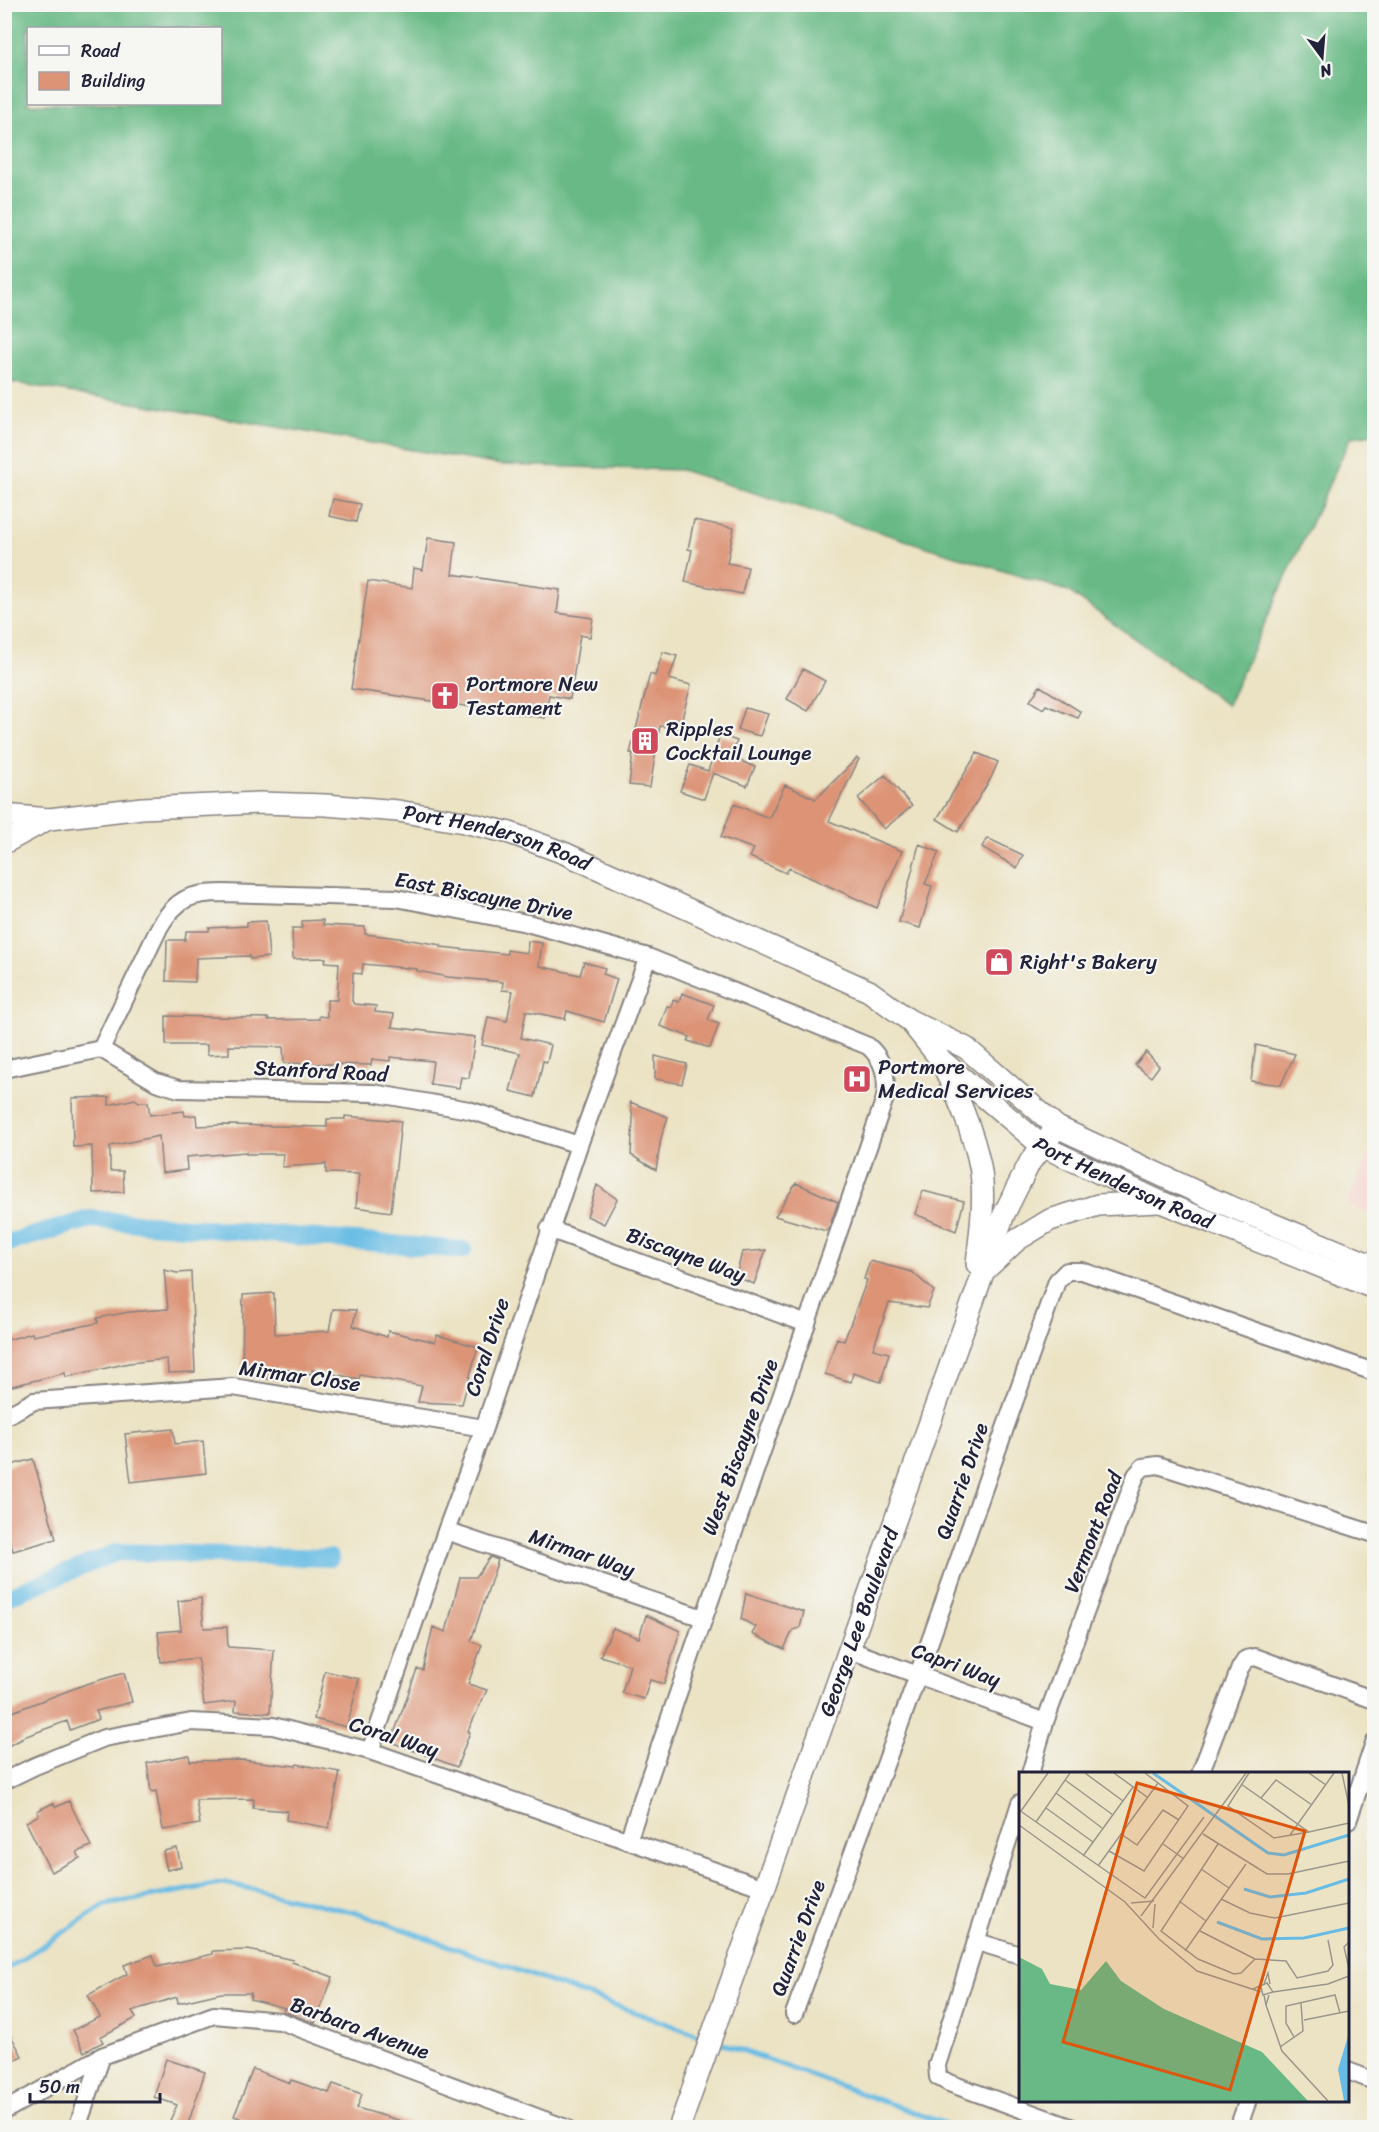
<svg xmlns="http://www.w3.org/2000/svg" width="1379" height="2132" viewBox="0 0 1379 2132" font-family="Sriracha,sans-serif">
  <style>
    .built { fill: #f7d0ca }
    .forest { fill: #68b985; stroke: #456e60; stroke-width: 1.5; fill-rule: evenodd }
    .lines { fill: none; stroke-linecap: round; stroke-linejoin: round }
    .stream { stroke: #68bce4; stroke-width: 5 }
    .canal { stroke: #68bce4; stroke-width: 18 }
    .building { fill: #dc9376 }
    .minor-casing { stroke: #878280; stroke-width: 20 }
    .major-casing { stroke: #878280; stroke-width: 24 }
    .minor { stroke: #fff; stroke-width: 16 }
    .major { stroke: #fff; stroke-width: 21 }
    .labels { text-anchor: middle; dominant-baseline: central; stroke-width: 4.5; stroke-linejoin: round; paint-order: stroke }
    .poi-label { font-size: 21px; fill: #22223b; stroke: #f6f6f2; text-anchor: start }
    .street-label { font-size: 21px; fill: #22223b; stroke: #f6f6f2 }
    .inset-river { fill: none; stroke: #68bce4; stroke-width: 3 }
    .inset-road { fill: none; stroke: #9b968d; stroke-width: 1.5 }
    .view { fill: #de560e; fill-opacity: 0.15; stroke: #de560e; stroke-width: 3 }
    .inset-edge { fill: none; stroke: #22223b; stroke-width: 3 }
  </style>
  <rect width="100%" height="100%" fill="#f6f6f2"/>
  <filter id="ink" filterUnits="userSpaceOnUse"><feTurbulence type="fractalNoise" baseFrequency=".0167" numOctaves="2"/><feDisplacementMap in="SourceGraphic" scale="12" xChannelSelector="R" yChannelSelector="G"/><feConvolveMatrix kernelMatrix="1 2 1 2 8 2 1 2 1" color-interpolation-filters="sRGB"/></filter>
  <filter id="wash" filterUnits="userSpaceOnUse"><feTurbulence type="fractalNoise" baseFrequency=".008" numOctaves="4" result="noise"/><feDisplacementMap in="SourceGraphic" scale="24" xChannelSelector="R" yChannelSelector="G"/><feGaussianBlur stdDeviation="1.35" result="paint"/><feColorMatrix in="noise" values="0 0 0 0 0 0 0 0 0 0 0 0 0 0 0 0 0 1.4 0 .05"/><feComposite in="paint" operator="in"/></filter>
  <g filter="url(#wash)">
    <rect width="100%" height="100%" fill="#ece3c4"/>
    <!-- built -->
    <path class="built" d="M1374,1142V1215L1347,1204Z"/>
    <!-- forest -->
    <path class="forest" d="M4,5H1374V434L1351,437L1227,705L1068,591L681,470L501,465L5,381ZM28,28H220V104H28Z"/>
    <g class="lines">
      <!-- stream -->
      <path class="stream" d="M4,1971L105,1905L225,1883L357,1913L707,2038
        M716,2041L957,2128"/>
      <!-- canal -->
      <path class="canal" d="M4,1244L90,1219L463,1250
        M4,1598L118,1552L330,1558"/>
    </g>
    <g id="blocks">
      <!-- building -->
      <path class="building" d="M333,499L360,504L356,522L329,516Z
        M694,520L734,528L727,563L748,567L742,594L685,582L692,550L688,549Z
        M428,538L456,542L452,574L560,590L557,613L593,618L590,637L580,635L570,699L549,695L545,718L351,689L368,581L412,588L414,568L423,570Z
        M663,652L677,656L669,679L691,685L679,729L660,726L650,787L629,785L633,753H630L650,674L655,676Z
        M803,669L825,681L808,711L787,699Z
        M1040,686L1081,712L1078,718L1046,705L1043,709L1030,701Z
        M745,708L768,714L760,736L738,730Z
        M720,735L737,741L731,757L755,767L747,786L713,773L704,799L680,791L690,765L708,771Z
        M977,753L998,762L991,778L958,832L937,819Z
        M857,758L859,759L829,821L902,851L877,908L789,868L786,873L750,857L754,849L721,837L734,804L769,818L785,785L816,799Z
        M885,775L912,806L884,829L858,798Z
        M987,838L1023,855L1017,868L982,847Z
        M919,844L939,852L925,884L932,886L920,928L899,922Z
        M323,920V925L365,927V934L399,938L441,945V947L507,954V950L527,953L528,941L542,943L539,966L580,975L584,962L605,968L603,974L617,979L604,1022L567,1011L565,1019L526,1011L521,1038L551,1045L547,1062L543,1061L535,1097L510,1091L520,1053L482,1045L488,1017L507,1021L513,991L502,990L503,982L448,977L417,971V969L363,964L362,974L353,973L352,1001L354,1004L376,1006L375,1012L394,1014L392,1027L475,1037L469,1078L461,1077L459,1088L430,1084L433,1061L390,1057V1061L372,1059L371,1065L284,1063L283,1047L229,1046V1054L207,1055V1045H166V1016L268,1018V1020L319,1019V1016L327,1017V1000H337L339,963L325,962L326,958L293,959L292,928H302V921Z
        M266,921L269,957L250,959V956L196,958L195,982L166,981L167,940H185L186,931H209V928L247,926V922Z
        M682,993L714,1005L708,1020L719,1024L710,1048L688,1041L690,1037L660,1026L667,1006L671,1007L673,1000L679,1002Z
        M1256,1045L1295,1054L1281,1085L1251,1081Z
        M1146,1052L1159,1066L1151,1077L1135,1065Z
        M655,1056L687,1064L682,1084L655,1079Z
        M109,1097V1105L135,1099L139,1102H148L150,1115L184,1111L185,1116L196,1115L197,1126L224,1125L327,1127V1119H345V1116L401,1121L391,1212L356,1207L359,1174L326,1173V1164L282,1167L283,1154H246V1152L186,1157L187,1170L162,1173L159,1136L110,1146V1171H123L124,1192L93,1193L92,1146L73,1147L72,1098Z
        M630,1102L668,1117L661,1138L656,1170L631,1155L633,1119Z
        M796,1183L838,1202L829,1228L826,1231L775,1216Z
        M597,1185L617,1199L604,1224L587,1216Z
        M923,1191L964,1201L956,1231L915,1214Z
        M766,1250L754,1284L736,1277L742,1252Z
        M870,1261L912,1272L934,1291L927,1308L889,1303L873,1349L889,1353L881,1382L853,1373L851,1382L825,1374L837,1338L844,1341L867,1280L864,1279Z
        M164,1270L177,1273L191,1272L195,1372L168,1373L167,1359L129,1363L66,1377L65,1373L4,1388V1341L32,1333L33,1336L98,1323L97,1318L129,1312L168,1309Z
        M274,1293L275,1334L329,1331L333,1309L356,1310L353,1326L387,1337L388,1331L435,1342L437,1335L478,1347L462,1404L418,1402L422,1386L360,1375L359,1379L312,1370V1374L276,1368V1380L242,1375L243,1295Z
        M173,1429L175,1444L203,1441L206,1473L131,1482L125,1434Z
        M33,1459L56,1539L13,1551L4,1523V1467Z
        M490,1557L498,1560L471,1641L482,1645L468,1684L487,1690L468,1731L470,1732L457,1767L391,1742L417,1669L423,1670L433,1627L446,1632L460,1577H476Z
        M746,1593L804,1612L800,1628L793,1630L784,1649L752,1634L756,1627L741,1619Z
        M201,1598L204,1628L227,1627L228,1647L274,1650L270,1713L235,1711L236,1701L204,1705L198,1658L161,1662L158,1632L181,1630L178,1601Z
        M646,1615L680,1631L664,1684L650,1680L644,1699L622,1693L630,1665L600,1656L613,1628L639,1638Z
        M325,1671L359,1679L347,1727L314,1719Z
        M124,1673L132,1702L96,1711L99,1719L70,1730L67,1721L21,1738L22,1739L4,1748V1715L86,1684Z
        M189,1755L190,1761L243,1760L296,1766L297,1764L340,1772L329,1828L286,1820L287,1811L253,1808L254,1799L196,1800L200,1824L163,1830L156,1791L151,1792L147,1763Z
        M69,1801L91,1846L77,1852L80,1858L51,1872L26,1822L39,1815L37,1811L53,1803L56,1807Z
        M177,1848L181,1867L167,1870L163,1851Z
        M248,1950L293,1960L292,1962L333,1977L315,2023L283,2011L285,2008L250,1999L251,1993H221L178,2003L177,1997L132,2011L136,2018L100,2037L103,2042L84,2052L73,2030L100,2017L88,1995L127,1974L124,1965L153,1955L157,1967L213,1954V1951Z
        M4,2023L22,2056L4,2065Z
        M166,2059L205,2072L187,2127H167L177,2105L154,2097Z
        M253,2069L290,2083L291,2080L329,2093L333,2084L362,2094L357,2108L412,2124V2127H263L234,2116Z"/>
    </g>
  </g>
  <g filter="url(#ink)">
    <use href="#blocks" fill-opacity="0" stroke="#878280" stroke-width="1.5"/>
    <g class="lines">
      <!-- minor casing -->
      <g class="minor-casing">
        <path id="minor" d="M101,1049L160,926C177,898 191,893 223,893L396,898L527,923L648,957L868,1046C884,1060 888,1077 885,1098C800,1346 711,1592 628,1841
          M101,1049L156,1082L179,1089L373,1093L469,1110L579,1145
          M4,1069L101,1049
          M549,1229L807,1324
          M4,1417L34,1401L233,1387L484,1428
          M446,1531L703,1618
          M850,1650L1045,1722
          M370,1751L446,1531L484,1428L579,1145L648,957
          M1030,1774L1045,1722L1136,1475L1143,1467L1158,1465L1374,1534
          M1200,1774L1240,1668L1246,1659L1255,1657L1374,1700
          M4,1781L35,1766L104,1738L191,1722L273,1726L370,1751L764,1888
          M1020,1803L937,2065L938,2077L949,2083L1073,2128
          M1348,1821L1374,1743
          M978,1942L1020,1955
          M794,2014L918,1675L1057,1281L1067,1271H1082L1374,1372
          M1348,2071L1374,2081
          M4,2111L102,2056L214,2015L280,2021L566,2128
          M77,2128L102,2056
          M1238,2128L1248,2100"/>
      </g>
      <!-- major casing -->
      <g class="major-casing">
        <g id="major">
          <path id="s1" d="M4,815L49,819L142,808L260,803L326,805L398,811L464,822L510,833L564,853L869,991L909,1020L966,1048L1057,1127L1212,1199L1374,1266"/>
          <path d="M4,843L48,819"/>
          <path id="s2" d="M913,1025L941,1060L1042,1146L1161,1202L1374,1288"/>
          <path d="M943,1065C958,1098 973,1131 980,1166C986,1198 980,1233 977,1264"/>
          <path d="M986,1269L1017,1240L1050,1220L1098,1205L1158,1202"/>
          <path id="s3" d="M679,2128L1004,1214L1030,1162L1057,1127"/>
        </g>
      </g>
      <!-- minor -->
      <use href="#minor" class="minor"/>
      <!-- major -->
      <use href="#major" class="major"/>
    </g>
  </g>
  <!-- icons -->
  <defs>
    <g id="church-square" transform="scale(1.5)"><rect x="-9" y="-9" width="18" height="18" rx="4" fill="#d1495b" stroke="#f6f6f2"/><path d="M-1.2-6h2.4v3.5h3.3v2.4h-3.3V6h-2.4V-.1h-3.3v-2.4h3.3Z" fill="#fff"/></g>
    <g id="building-square" transform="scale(1.5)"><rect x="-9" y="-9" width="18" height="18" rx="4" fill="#d1495b" stroke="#f6f6f2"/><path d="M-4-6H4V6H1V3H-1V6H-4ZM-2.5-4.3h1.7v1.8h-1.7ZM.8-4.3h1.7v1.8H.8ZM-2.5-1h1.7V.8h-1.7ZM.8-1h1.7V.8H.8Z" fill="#fff"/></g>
    <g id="shop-square" transform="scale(1.5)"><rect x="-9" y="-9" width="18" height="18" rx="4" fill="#d1495b" stroke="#f6f6f2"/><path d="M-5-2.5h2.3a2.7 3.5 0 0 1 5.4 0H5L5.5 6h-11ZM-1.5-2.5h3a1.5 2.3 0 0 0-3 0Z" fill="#fff"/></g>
    <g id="hospital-square" transform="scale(1.5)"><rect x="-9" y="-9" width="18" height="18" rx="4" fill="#d1495b" stroke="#f6f6f2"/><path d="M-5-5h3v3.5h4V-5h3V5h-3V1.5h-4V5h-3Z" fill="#fff"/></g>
  </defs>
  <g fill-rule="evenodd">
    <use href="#church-square" x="445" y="696"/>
    <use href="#building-square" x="645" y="741"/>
    <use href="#shop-square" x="999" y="962"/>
    <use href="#hospital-square" x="857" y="1079"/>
  </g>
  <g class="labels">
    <!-- poi labels -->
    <g class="poi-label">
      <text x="466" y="684">Portmore New<tspan x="466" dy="24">Testament</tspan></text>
      <text x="666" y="729">Ripples<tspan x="666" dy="24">Cocktail Lounge</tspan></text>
      <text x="1020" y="962">Right's Bakery</text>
      <text x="878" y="1067">Portmore<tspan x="878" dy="24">Medical Services</tspan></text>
    </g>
    <!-- street labels -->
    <g class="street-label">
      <text stroke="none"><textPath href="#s1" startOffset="498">Port Henderson Road</textPath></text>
      <text transform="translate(484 896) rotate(11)">East Biscayne Drive</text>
      <text transform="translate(321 1071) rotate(3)">Stanford Road</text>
      <text stroke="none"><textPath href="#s2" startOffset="267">Port Henderson Road</textPath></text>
      <text transform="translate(686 1255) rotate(20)">Biscayne Way</text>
      <text transform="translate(487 1347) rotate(-72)">Coral Drive</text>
      <text transform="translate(300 1376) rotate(8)">Mirmar Close</text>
      <text transform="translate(740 1447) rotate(-70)">West Biscayne Drive</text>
      <text transform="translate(962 1481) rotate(-71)">Quarrie Drive</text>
      <text transform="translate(1093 1532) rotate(-69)">Vermont Road</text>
      <text transform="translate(582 1553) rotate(19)">Mirmar Way</text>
      <text stroke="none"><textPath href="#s3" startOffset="537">George Lee Boulevard</textPath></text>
      <text transform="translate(956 1665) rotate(20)">Capri Way</text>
      <text transform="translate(394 1737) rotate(18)">Coral Way</text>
      <text transform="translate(798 1938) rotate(-70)">Quarrie Drive</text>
      <text transform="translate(360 2028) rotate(20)">Barbara Avenue</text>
    </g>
  </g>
  <!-- overview -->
  <g transform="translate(1019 1772)">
    <rect width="330" height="330" fill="#ece3c4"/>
    <path d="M0,185L23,197L31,212L62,218L87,189L102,209L145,237L243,280L289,329H0Z" fill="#68b985"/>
    <path d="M330,261V329H325L319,297Z" fill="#68bce4"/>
    <path class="inset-river" d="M134,1L249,81L265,83L330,63M225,117L251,125L287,121L330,107M198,150L243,167L285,166L330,156"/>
    <path class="inset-road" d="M66,1L104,29M95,1L128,25M230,1L209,34L255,66L290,60M290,1L307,13M323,1L330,34M46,8L94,43M222,12L290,60L330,51M37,21L83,56M242,26L257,8L293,33M27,36L74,70M0,38L126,126L185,45M2,39L29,1M17,50L51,1M0,53L106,130L140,167L178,199L242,220M102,62L118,73L144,38L160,48M184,62L248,102H269L330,89M271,63L315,1M144,72L165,87M199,72L142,159L179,187L215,202L222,201L236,187M90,79L125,99L169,34L126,1M64,84L114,15M79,94L139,11M182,97L210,116M202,127L231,141L256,146L330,131M160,129L187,149M112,131L135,129M122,144L227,1M134,156L136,132M181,159L236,187M330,170L325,175L330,197M166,179L227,92M236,187L267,189L278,206L309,199L314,193L309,168M245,212L249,201L251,212M234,217L248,211L254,220L244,223L242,215M254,220L309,212L330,204M245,223L247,233L250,223M247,233L263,279L309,329M285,248L330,239M275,265L267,251V234L316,223L321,241M261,275L284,259L282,231"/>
    <path class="view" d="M118,11L286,59L211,318L44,270Z"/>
    <rect width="330" height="330" class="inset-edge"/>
  </g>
  <!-- margin -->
  <rect width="1379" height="2132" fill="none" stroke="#f6f6f2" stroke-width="24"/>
  <!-- legend -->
  <rect x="27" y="27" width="195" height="78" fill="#f6f6f2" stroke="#a1a1a9" stroke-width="1.5"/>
  <rect x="39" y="46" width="30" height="9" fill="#ffffff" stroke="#a1a1a9" stroke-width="1.5"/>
  <text x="81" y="57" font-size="18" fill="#22223b">Road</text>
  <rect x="39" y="72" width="30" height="18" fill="#dc9376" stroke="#a1a1a9" stroke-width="1.5"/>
  <text x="81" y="87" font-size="18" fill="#22223b">Building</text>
  <!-- north arrow -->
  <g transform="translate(1322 57) rotate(164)" stroke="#f6f6f2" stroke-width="4.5" paint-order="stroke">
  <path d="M0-4.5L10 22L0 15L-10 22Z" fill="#22223b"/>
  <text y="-9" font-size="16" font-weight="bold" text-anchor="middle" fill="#22223b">N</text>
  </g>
  <!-- scale -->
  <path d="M30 2093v9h130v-9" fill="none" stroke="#22223b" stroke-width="3"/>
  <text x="39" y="2093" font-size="18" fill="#22223b" stroke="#f6f6f2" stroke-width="4.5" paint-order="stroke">50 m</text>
</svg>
